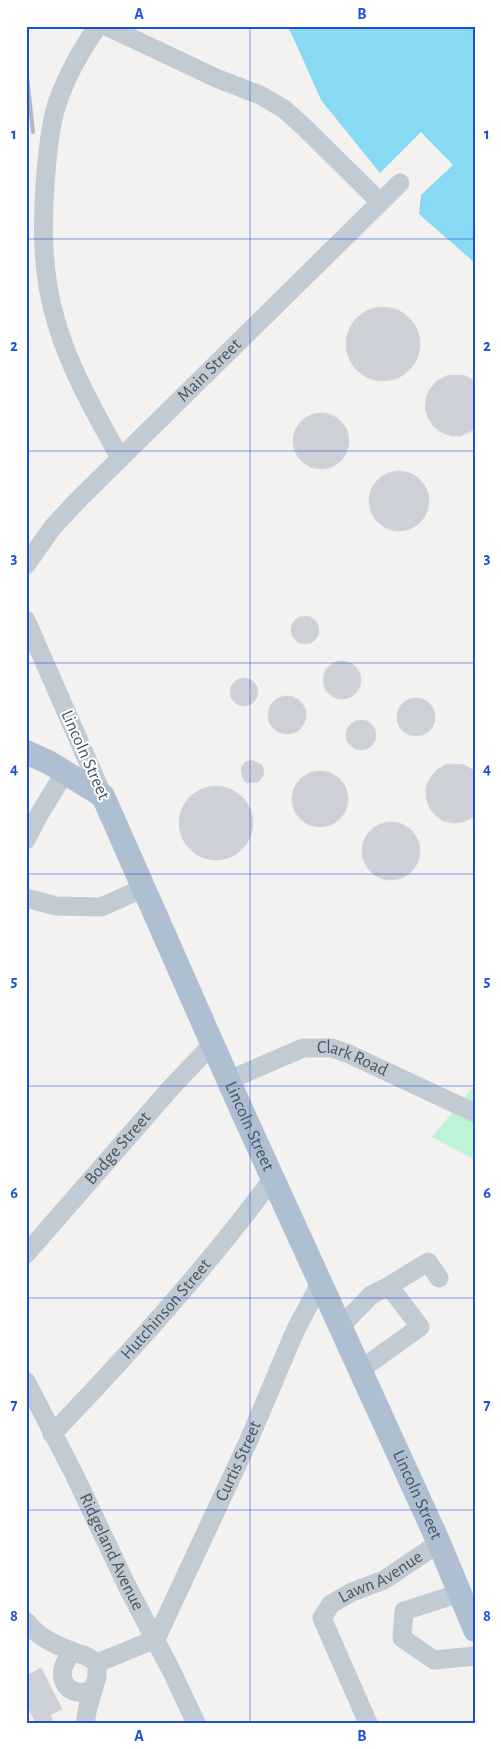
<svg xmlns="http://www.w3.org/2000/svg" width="501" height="1749" viewBox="0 0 501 1749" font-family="'Alegreya Sans',sans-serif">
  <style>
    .green { fill: #bdf4d5 }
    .water { fill: #87d9f4 }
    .building { fill: #cdd0d6; stroke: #d5d7dd }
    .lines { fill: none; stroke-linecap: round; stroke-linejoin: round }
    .minor { stroke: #c1cbd4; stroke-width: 19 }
    .major { stroke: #afbfd2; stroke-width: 24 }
    .rail { stroke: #b3b6bc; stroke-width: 4 }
    .grid { fill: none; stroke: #1d4ed8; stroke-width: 1; stroke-opacity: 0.55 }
    .labels { text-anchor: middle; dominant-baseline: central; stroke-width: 4; stroke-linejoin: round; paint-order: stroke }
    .street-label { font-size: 18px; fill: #475461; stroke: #fff }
    .neatline { fill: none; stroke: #1d4ed8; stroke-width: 2 }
    .grid-label { font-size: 16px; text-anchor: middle; font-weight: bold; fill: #1d4ed8 }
  </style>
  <rect width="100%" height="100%" fill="#f4f1f1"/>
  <!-- green -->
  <path class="green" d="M475,1085V1160L432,1137Z"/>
  <!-- water -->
  <path class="water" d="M288,26H475V263L419,214L421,195L453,165L421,132L380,173L321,100Z"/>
  <!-- building -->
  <path class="building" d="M346 344a37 37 0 1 1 74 0a37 37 0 1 1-74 0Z
    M456,375L466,376L475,381V429L461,436H451L441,432L433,426L428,418L425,408L426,398L430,389L437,381L446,376Z
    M293 441a28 28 0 1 1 56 0a28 28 0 1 1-56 0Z
    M369 501a30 30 0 1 1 60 0a30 30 0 1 1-60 0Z
    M291 630a14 14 0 1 1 28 0a14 14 0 1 1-28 0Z
    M323 680a19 19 0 1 1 38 0a19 19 0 1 1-38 0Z
    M230 692a14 14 0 1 1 28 0a14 14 0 1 1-28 0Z
    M268 715a19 19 0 1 1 38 0a19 19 0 1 1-38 0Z
    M397 717a19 19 0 1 1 38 0a19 19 0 1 1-38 0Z
    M346 735a15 15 0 1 1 30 0a15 15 0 1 1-30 0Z
    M252,760L262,765L264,772L263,776L258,782L246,783L242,776L241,768L245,762Z
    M454,764L464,765L475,771V816L463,822L453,823L443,821L435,815L429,807L426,797V787L430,778L437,770L445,765Z
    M292 799a28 28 0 1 1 56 0a28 28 0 1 1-56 0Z
    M179 823a37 37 0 1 1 74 0a37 37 0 1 1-74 0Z
    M362 851a29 29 0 1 1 58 0a29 29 0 1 1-58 0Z
    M41,1668L62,1709L50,1715L54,1723H36L26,1703V1676Z"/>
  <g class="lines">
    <!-- minor -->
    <g class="minor">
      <path d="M98,26C81,50 65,79 56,107C50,127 48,150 46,171C42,221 41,272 56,321C70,370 96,414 120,458"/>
      <path d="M106,26L216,78L260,95L284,109L305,128L380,202"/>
      <path id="s1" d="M26,565L52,528L76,502L400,183"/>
      <path d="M26,620L103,796"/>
      <path d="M26,840L40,813L65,772"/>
      <path d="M26,898L56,906L101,907L144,888"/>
      <path id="s2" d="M229,1080L303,1048H332L349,1054L475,1113"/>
      <path id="s3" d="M26,1254L169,1090L205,1052L214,1047"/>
      <path d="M389,1286L428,1262L439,1278"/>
      <path d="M340,1327L371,1295L389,1286L420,1327L360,1370"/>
      <path id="s4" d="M26,1381L74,1474L128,1588L171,1670L196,1723"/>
      <path id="s5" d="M52,1434C130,1353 206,1269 273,1178"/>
      <path d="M460,1593L404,1611L402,1638L434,1660L475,1656"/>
      <path d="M26,1621C38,1638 56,1645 74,1652"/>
      <path id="s6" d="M97,1663V1677L93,1690C63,1701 52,1670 74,1652L86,1656L97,1663L156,1639L248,1442L296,1329L320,1284"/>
      <path d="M85,1723L88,1707L93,1690"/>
      <path id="s7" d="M368,1723L322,1618L331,1604L352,1592L384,1580L439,1543"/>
    </g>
    <!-- major -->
    <path class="major" id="s8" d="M26,752L50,763L103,796L242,1111L439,1543L475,1630"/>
    <!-- rail -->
    <path class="rail" d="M26,68L33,132"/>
  </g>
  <!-- grid -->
  <path class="grid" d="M250,26V1723M26,239H475M26,451H475M26,663H475M26,874H475M26,1086H475M26,1298H475M26,1510H475"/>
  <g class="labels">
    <!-- street labels -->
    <g class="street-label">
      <text stroke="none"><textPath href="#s1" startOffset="268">Main Street</textPath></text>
      <text transform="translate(85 755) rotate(66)">Lincoln Street</text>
      <text stroke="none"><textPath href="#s2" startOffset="132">Clark Road</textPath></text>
      <text stroke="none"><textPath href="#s8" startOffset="450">Lincoln Street</textPath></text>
      <text stroke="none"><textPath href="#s3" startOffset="140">Bodge Street</textPath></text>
      <text stroke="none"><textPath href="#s5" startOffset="169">Hutchinson Street</textPath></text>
      <text stroke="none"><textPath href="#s6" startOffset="380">Curtis Street</textPath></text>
      <text stroke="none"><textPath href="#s8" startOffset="855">Lincoln Street</textPath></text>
      <text stroke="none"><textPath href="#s4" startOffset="191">Ridgeland Avenue</textPath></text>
      <text stroke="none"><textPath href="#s7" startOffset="188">Lawn Avenue</textPath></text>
    </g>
  </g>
  <!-- border -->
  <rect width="501" height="1749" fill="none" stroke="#ffffff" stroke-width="55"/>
  <rect x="28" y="28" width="446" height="1694" class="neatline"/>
  <g class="grid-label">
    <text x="139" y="19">A</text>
    <text x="362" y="19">B</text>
    <text x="14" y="139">1</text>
    <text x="487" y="139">1</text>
    <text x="14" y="351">2</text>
    <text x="487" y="351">2</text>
    <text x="14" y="563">3</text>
    <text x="487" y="563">3</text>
    <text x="14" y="774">4</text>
    <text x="487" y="774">4</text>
    <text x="14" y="986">5</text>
    <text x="487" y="986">5</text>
    <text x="14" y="1198">6</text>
    <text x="487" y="1198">6</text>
    <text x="14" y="1410">7</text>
    <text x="487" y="1410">7</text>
    <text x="14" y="1621">8</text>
    <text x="487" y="1621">8</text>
    <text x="139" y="1741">A</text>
    <text x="362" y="1741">B</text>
  </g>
</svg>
